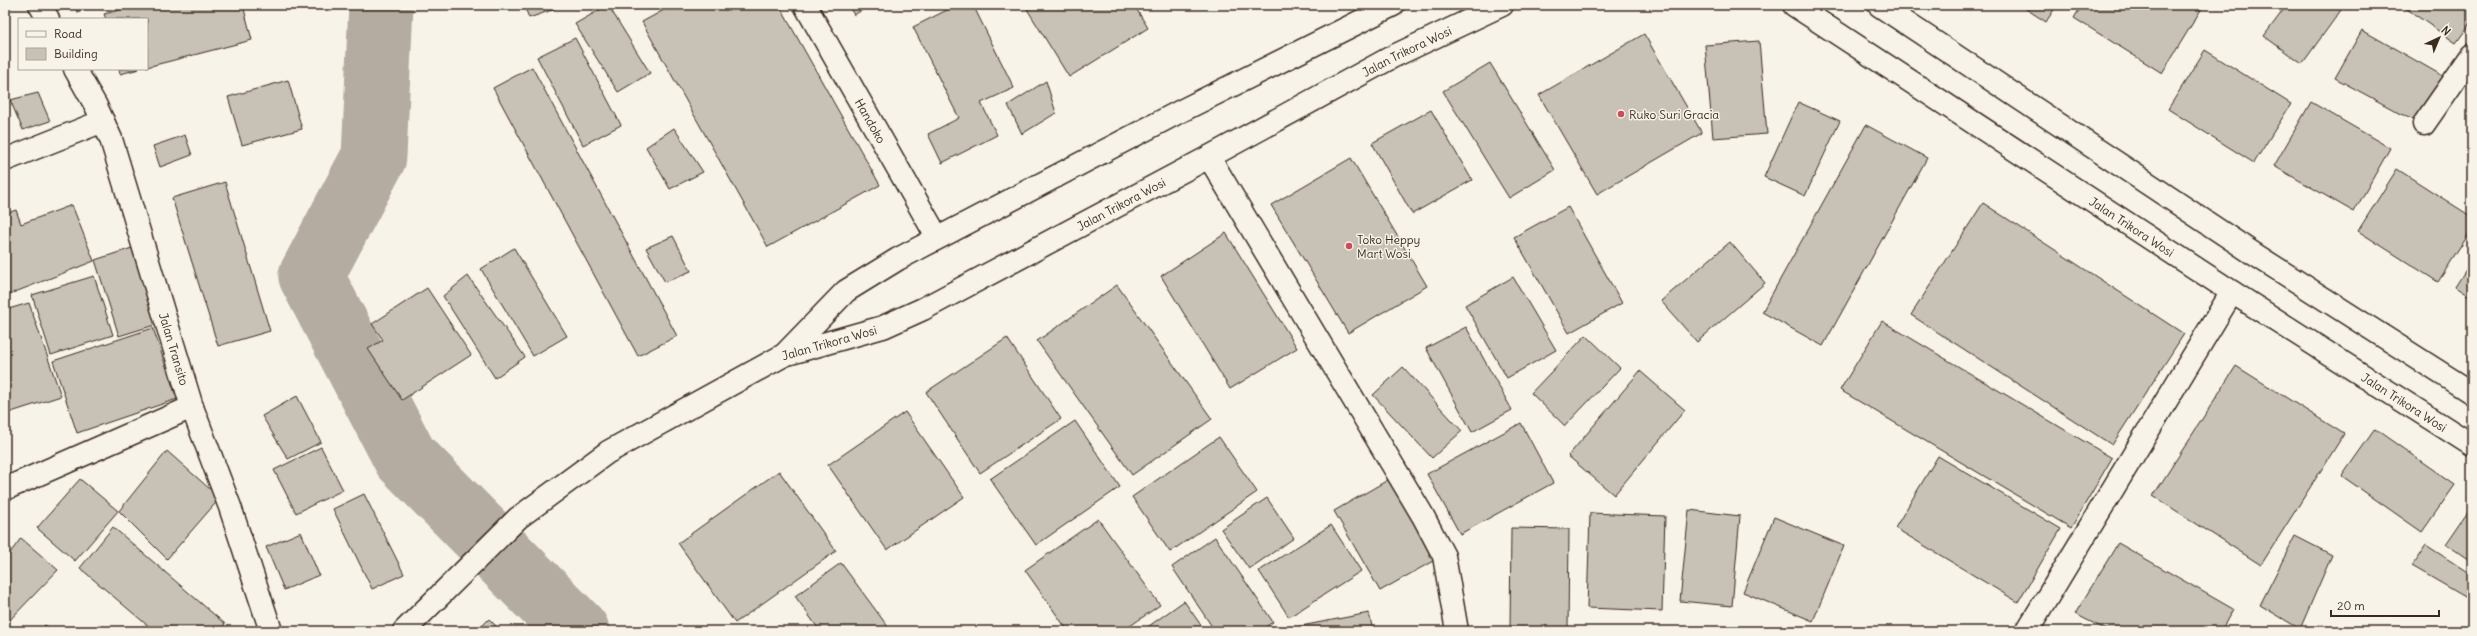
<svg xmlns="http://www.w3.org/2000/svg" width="2477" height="636" viewBox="0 0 2477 636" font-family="Delius,sans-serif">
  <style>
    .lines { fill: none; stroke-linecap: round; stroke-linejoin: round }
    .river { stroke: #b4aca0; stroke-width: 65 }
    .building { fill: #c8c1b6; stroke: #3b2a1e }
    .minor-casing { stroke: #3b2a1e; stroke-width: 25 }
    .highway-casing { stroke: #3b2a1e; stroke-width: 25 }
    .minor { stroke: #f7f3e8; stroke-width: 22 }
    .highway { stroke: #f7f3e8; stroke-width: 22 }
    .poi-dot { fill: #d1495b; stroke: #f7f3e8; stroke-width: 1.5 }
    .labels { text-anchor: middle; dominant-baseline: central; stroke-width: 3; stroke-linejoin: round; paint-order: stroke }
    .street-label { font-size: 12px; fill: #3b2a1e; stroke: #f7f3e8 }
    .poi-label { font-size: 12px; fill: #3b2a1e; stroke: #f7f3e8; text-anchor: start }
  </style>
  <rect width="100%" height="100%" fill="#f7f3e8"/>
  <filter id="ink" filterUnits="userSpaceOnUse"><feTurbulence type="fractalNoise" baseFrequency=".025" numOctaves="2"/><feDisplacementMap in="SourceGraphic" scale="8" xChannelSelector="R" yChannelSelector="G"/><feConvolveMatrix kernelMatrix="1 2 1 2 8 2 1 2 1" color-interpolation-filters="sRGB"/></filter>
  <g filter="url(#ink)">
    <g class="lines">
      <!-- river -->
      <path class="river" d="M381,5L374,157L311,276L405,457L577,631"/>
    </g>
    <!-- building -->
    <path class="building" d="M75,5H97L77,12Z
      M139,5H243L252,40L147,67V19H106L104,14Z
      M524,5H552L555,9L529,18Z
      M608,5L650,73L618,92L575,24Z
      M673,5H779L880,185L768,247L642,22Z
      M848,5H870L854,15Z
      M957,5H973L1014,88L981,103L997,135L942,163L928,134L959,118L913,27Z
      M1034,5H1134L1148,28L1069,77L1027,9Z
      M2020,5H2057L2046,22Z
      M2082,5H2198L2202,8L2162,73L2074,18Z
      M2287,5H2335L2341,10L2302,64L2264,36Z
      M2401,5H2472V21L2456,43Z
      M2362,30L2443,76L2418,123L2335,78Z
      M1644,34L1702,133L1597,194L1539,95Z
      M575,38L621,125L583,145L537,57Z
      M1759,41L1767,134L1713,138L1705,45Z
      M2205,50L2291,104L2254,163L2168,109Z
      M1490,63L1555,170L1509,198L1443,91Z
      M532,67L677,336L638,356L493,88Z
      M119,69H139L120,74Z
      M288,80L302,129L242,145L228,97Z
      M1046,81L1056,113L1022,134L1008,105Z
      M38,93L50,121L23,130L10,100Z
      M1798,102L1840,121L1805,196L1764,177Z
      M2311,102L2390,148L2354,212L2274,166Z
      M1431,110L1472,180L1412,214L1372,143Z
      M1866,125L1927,158L1823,346L1762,312Z
      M674,128L703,172L670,189L646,147Z
      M185,135L192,155L160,167L153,146Z
      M1351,158L1427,286L1348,333L1271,205Z
      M2397,169L2472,217V229L2438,282L2358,231Z
      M225,182L270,331L218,346L172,198Z
      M1983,203L2184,334L2112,445L1911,315Z
      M72,205L94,261L5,296V214L16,210L21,224Z
      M1568,207L1622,303L1569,333L1514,237Z
      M1226,233L1297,348L1230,389L1161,276Z
      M673,236L691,271L665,282L646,248Z
      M1730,242L1765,283L1697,342L1661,301Z
      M138,246L161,323L119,336L95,260Z
      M514,248L567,336L533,356L481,269Z
      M2472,260V298L2455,287Z
      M94,276L113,335L51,355L32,295Z
      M468,276L525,357L495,378L443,296Z
      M1513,277L1556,350L1507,378L1465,305Z
      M1117,285L1212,419L1132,475L1037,341Z
      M427,288L471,355L402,400L368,349L383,340L372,324Z
      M29,303L61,396L5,414V310Z
      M1882,321L2112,458L2071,528L1840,390Z
      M1466,327L1512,410L1472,432L1426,348Z
      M153,328L177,399L77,433L53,361Z
      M1586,335L1620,368L1565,426L1531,393Z
      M1007,338L1061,419L980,473L926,392Z
      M2236,366L2344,434L2261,565L2153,496Z
      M1403,367L1462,431L1432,458L1373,395Z
      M1640,371L1685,410L1614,495L1568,456Z
      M297,396L321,442L288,459L262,416Z
      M905,412L964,497L887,550L828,465Z
      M1075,421L1120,487L1036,545L990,479Z
      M1521,423L1553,483L1460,534L1427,474Z
      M2375,429L2455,485L2422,532L2342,476Z
      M1219,437L1257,492L1170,552L1132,497Z
      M321,447L343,490L296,513L274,470Z
      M167,451L220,498L167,559L119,511Z
      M1938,456L2061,529L2018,602L1895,528Z
      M779,471L836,551L735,623L678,543Z
      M1393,477L1440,557L1380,591L1334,511Z
      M80,479L118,511L75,561L37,528Z
      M364,494L404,574L372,589L333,509Z
      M1267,498L1294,538L1249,569L1221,529Z
      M2472,506V562L2446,544Z
      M1689,510L1740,516L1732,606L1680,601Z
      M1590,513L1665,516L1662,611L1587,608Z
      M1774,517L1844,546L1813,621L1743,592Z
      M1098,519L1160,605L1123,631H1068L1025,570Z
      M1331,525L1361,571L1289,617L1259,571Z
      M113,527L225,624L219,631H154L80,568Z
      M1511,528L1569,529L1568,631H1510Z
      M301,532L319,575L284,590L266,547Z
      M2295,536L2332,555L2300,629L2260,605Z
      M1215,537L1273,622L1259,631H1215L1172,567Z
      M21,538L58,570L5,625V560Z
      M2118,543L2233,609L2221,631H2109L2075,614Z
      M2426,545L2472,575V601L2412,566Z
      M841,563L891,631H820L795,596Z
      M1184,601L1205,631H1142Z
      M1369,613L1373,631H1275Z
      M489,619L501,631H477Z
      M45,625L53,631H39Z"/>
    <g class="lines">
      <!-- minor casing -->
      <g class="minor-casing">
        <g id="minor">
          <path d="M40,5L48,19"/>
          <path id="s1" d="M805,5L937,237"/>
          <path id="s2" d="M75,69L96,106L111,139L192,407L230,507L271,631"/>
          <path d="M2424,124L2472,55"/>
          <path d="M1209,157L1423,516L1444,556L1457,631"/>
          <path d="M5,160L103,121"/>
          <path d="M5,489L192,407"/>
          <path d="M2027,631L2232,292"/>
        </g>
      </g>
      <!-- highway casing -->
      <g class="highway-casing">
        <g id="highway">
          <path id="s3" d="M1794,5L2232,292L2472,445"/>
          <path d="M1879,5L2254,254L2472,393"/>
          <path d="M784,355L846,291L898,259L1179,112L1393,5"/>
          <path id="s4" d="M404,631L518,518L608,452L784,355L883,327L923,309L1209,157L1392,57L1502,5"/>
        </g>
      </g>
      <!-- minor -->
      <use href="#minor" class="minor"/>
      <!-- highway -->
      <use href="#highway" class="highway"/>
    </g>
  </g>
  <!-- markers -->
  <g class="poi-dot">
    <circle cx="1621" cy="114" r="4"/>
    <circle cx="1349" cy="246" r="4"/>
  </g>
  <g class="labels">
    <!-- street labels -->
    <g class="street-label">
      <text stroke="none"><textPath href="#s4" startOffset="1168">Jalan Trikora Wosi</textPath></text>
      <text stroke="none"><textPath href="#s1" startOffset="133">Handoko</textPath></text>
      <text stroke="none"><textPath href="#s4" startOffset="844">Jalan Trikora Wosi</textPath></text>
      <text stroke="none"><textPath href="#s3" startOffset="404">Jalan Trikora Wosi</textPath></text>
      <text stroke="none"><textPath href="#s4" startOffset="520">Jalan Trikora Wosi</textPath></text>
      <text stroke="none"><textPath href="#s2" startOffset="298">Jalan Transito</textPath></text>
      <text stroke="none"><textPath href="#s3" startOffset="728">Jalan Trikora Wosi</textPath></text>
    </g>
    <!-- poi labels -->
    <g class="poi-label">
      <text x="1629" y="114">Ruko Suri Gracia</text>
      <text x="1357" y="239">Toko Heppy<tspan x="1357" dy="14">Mart Wosi</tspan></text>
    </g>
  </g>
  <!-- margin -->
  <rect width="2477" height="636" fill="none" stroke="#f7f3e8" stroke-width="20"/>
  <rect x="10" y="10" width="2457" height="616" fill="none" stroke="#3b2a1e" stroke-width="1.5" filter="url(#ink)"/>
  <!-- legend -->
  <rect x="18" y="18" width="130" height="52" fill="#f7f3e8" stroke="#aca397"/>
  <rect x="26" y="31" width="20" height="6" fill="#f7f3e8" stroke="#aca397"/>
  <text x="54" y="38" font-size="12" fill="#3b2a1e">Road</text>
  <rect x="26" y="48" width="20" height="12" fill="#c8c1b6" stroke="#aca397"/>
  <text x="54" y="58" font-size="12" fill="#3b2a1e">Building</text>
  <!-- north arrow -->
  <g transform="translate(2439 38) rotate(44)" stroke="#f7f3e8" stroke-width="3" paint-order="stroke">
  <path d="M0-3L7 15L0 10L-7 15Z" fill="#3b2a1e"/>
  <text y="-6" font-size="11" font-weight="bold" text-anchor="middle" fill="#3b2a1e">N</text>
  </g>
  <!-- scale -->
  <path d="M2331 610v6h108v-6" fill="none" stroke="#3b2a1e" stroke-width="2"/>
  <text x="2337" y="610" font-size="12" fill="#3b2a1e" stroke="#f7f3e8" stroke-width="3" paint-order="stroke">20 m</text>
</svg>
